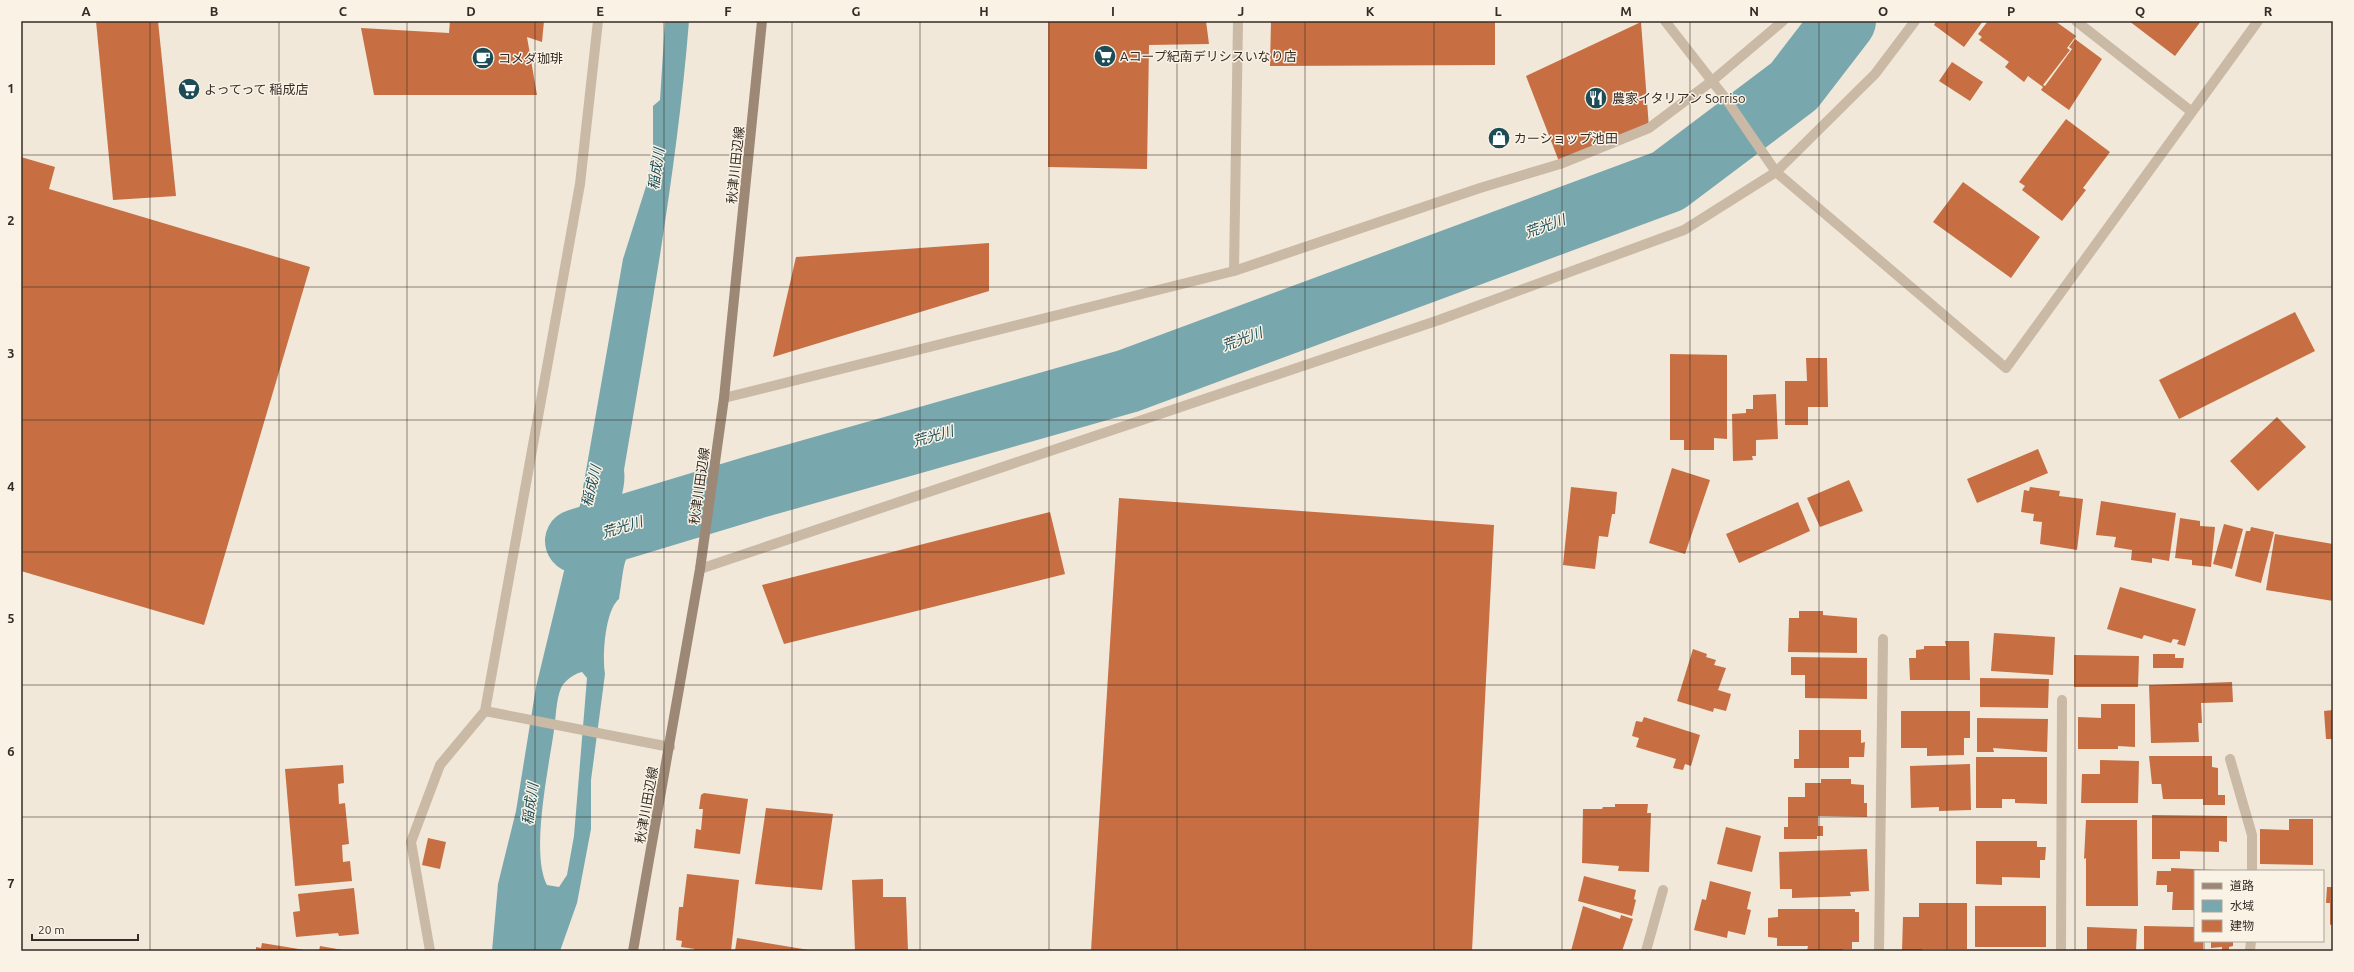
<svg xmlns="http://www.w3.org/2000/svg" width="2354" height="972" viewBox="0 0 2354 972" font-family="Ubuntu,'Noto Sans JP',sans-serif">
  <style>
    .water { fill: #78a7ae; fill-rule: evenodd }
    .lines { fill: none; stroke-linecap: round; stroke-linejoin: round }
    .river { stroke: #78a7ae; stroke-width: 64 }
    .building { fill: #c76e42 }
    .minor { stroke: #c9b9a5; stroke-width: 10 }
    .tertiary { stroke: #c9b9a5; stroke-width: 10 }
    .secondary { stroke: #9d8876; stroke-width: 10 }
    .grid { fill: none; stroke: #352c26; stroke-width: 1; stroke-opacity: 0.55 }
    .labels { text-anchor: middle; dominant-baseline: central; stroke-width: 3; stroke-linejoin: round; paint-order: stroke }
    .poi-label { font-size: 13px; fill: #352c26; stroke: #f9f2e5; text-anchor: start }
    .street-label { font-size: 13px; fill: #352c26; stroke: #f9f2e5 }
    .water-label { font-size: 14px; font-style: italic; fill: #1c4d56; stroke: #f9f2e5 }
    .neatline { fill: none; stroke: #352c26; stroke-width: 1.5 }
    .grid-label { font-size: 13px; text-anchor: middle; font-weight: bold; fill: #352c26 }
  </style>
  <rect width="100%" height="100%" fill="#f1e8d9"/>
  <!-- water -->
  <path class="water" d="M665,21H689C677,172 649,321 624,470C627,492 613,511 618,535L627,534L655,494L660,496L656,530C620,552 626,560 619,599C605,610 602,657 605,674L591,780V829L577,903L560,951H492L498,884L516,811L536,687L580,505L623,259L649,177L653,144V106L660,100ZM582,672L587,678L574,836L567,875L559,887L547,885C530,853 549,767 554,730C556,717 556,700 561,688C564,681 575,673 582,672Z"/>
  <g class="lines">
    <!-- river -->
    <path class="river" d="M577,541L755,487L1128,381L1668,181L1794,86L1844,21"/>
  </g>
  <!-- building -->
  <path class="building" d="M96,21H158L176,196L113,200Z
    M450,21H544L542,42L527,37L537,95H374L361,28L449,33Z
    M1048,21H1206L1209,44L1149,45L1147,169L1048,167Z
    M1271,21H1495V65L1270,66Z
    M1936,21H1983L1964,47L1934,25Z
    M1988,21H2055L2076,36L2067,48L2070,50L2043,85L2045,86L2072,49L2069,47L2075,39L2102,59L2069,110L2041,90L2043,87L2028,76L2024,82L2005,67L2009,62L1979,40L1982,37L1978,34Z
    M2129,21H2201L2175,56Z
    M1641,22L1649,128L1560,164L1526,76Z
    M1952,62L1983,82L1970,101L1939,81Z
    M2066,119L2110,152L2083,188L2086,190L2062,221L2022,190L2025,186L2019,182Z
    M21,157L55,167L49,189L310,267L204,625L21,571Z
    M1963,182L2040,237L2011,278L1933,222Z
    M989,243V291L773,357L796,257Z
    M2295,312L2315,351L2179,419L2159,380Z
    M1670,354L1727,355V439L1714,438V450H1684V440H1670Z
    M1806,358H1827L1828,407H1808V425H1785V381H1807Z
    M1776,394L1778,439L1756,440V456H1752L1753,460L1733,461L1732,414L1746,413V409H1753V395Z
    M2277,417L2306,447L2258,491L2230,461Z
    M2038,449L2048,473L1977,503L1967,479Z
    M1672,468L1710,480L1685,554L1649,543Z
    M1849,480L1863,511L1820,527L1807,498Z
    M1571,487L1617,492L1615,514H1612L1608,537L1599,536L1595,569L1563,565Z
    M2030,487L2060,491L2059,496L2083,499L2077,550L2040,544L2042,522L2033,521L2034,514L2021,512L2024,490L2029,491Z
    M1119,498L1494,525L1472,951H1091Z
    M2101,501L2176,513L2169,561L2152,558V563L2131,560L2132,550L2114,547L2116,537L2096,535Z
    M1798,502L1810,531L1739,563L1726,534Z
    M1050,512L1065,574L784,644L762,585Z
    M2180,518L2200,521V526L2215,527L2211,567L2192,565V560L2175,558Z
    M2224,524L2243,529L2232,569L2213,564Z
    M2251,527L2274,532L2261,583L2235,576L2246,531H2250Z
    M2275,534L2333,544V601L2266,590Z
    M2120,587L2196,609L2185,646L2177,644L2179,640L2173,639L2171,643L2144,635L2142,639L2107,629Z
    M1799,611H1823V615L1857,618V653L1788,652L1789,618H1799Z
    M1994,633L2055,637L2053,675L1991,671Z
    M1945,641H1969L1970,680H1910L1909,658H1916V650L1924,649V646H1946Z
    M1693,649L1707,654L1706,657L1716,660L1714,665L1726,668L1718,690L1731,694L1726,711L1714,708L1713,712L1677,701Z
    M2153,654H2175V658H2184L2183,668H2153Z
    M2074,655L2139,656L2138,687H2074Z
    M1791,657L1867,658V699L1805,698V675H1791Z
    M1980,678L2049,679L2048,708L1980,707Z
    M2232,682L2233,702L2201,703L2202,723H2198L2199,742L2151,743L2149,685Z
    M2101,704H2135V747L2118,746V749H2078V717L2101,718Z
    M2333,710V739H2326L2324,711Z
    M1901,711H1970V738H1964V755L1927,756V748H1901Z
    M1644,717L1700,735L1691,766L1685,764L1683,770L1673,768L1676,759L1636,747L1639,738L1632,736L1636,721L1642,722Z
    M1977,718L2048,719L2047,752L1993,748L1994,752H1977Z
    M1799,730H1861V743L1865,742L1864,757H1849V768H1794V759H1799Z
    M2149,756H2212V767L2218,768V795H2225V805H2203V799H2163L2161,784H2152Z
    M1976,757H2047V804L2015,803V799H2002V808H1976Z
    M2100,760L2139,761L2138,803H2081L2082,774H2100Z
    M1970,764L1971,810L1939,811V807L1911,808L1910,766Z
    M343,765L344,783L338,784L339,804L345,803L349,844L342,845L343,862L350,861L352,881L295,886L285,769Z
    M1821,779H1851V784L1864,785V803H1867V817L1818,816V826H1823V836H1817V839H1784V827H1788V797H1805V783H1821Z
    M704,793L748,799L740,854L694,848L696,829L701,830L703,809H699L701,795Z
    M1615,804H1648L1647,813H1651L1649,872L1618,871L1619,866L1582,863L1583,809H1602L1603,807H1615Z
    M766,808L833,814L822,890L755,884Z
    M2152,815L2227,816V842L2219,841V852L2180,851V859H2152Z
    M2289,819H2313V865L2260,864V829L2289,830Z
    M2086,820H2137L2138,906H2086V858L2084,859Z
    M1726,827L1761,836L1752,872L1717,864Z
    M428,838L446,842L440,869L422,865Z
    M1976,841H2037V847H2046L2045,860H2040V878L2002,877V885L1976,884Z
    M1867,849L1869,891L1850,892L1851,896L1792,898V889H1780L1779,852Z
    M2171,868L2216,870L2195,871V910H2172L2173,892H2167V885H2156L2157,871H2171Z
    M687,874L739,880L731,951L694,950L695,949L681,947L682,941L676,940L679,907H683Z
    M1584,876L1636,890L1634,899L1636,900L1632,916L1578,901Z
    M883,879V897H906L908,951H855L852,880Z
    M1710,881L1751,892L1747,909L1751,910L1745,935L1728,931L1727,938L1694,930L1702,899L1706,900Z
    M2327,887H2333V924L2330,925V903H2326Z
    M354,888L359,934L339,936L338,933L296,937L293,912L300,911L298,894Z
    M1919,903H1967V949H1922V951H1902L1903,917H1919Z
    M1583,906L1620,919L1621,915L1633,919L1622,951H1571Z
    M1975,906H2046V947H1975Z
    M1778,909H1855V912H1859V942H1852V949H1843V951H1807L1808,946H1777V938L1768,937V918L1778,917Z
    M2144,926L2195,927V941H2203V951H2144Z
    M2087,927L2137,929L2136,951H2087Z
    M737,938L809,950V951H735Z
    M2211,941H2233V946L2229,947V951H2222V947L2211,948Z
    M262,943L305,950V951H256V947L261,948Z
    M320,946L343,950V951H319Z"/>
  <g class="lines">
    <!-- minor -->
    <path class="minor" d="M1665,21L1726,99L1776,172L2006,368L2258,21
      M2076,21L2192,112
      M1234,271L1238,21
      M700,569L1439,320L1684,230L1776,172L1875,74L1915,21
      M485,711L670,747
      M2230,759L2252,835V871
      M430,951L411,842L440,765L485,711L580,184L598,21
      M1646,951L1663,890
      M1879,951L1883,639
      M2061,951L2062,700
      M2250,951L2251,941"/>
    <!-- tertiary -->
    <path class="tertiary" d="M724,398L1234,271L1480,188L1560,164L1649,128L1712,81L1783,21"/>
    <!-- secondary -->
    <path class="secondary" d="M633,951L700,569L724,398L762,21"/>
  </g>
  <!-- grid -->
  <path class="grid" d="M150,21V951M279,21V951M407,21V951M535,21V951M664,21V951M792,21V951M920,21V951M1049,21V951M1177,21V951M1305,21V951M1434,21V951M1562,21V951M1690,21V951M1819,21V951M1947,21V951M2075,21V951M2204,21V871M21,155H2333M21,287H2333M21,420H2333M21,552H2333M21,685H2333M21,817H2333M2204,941V951"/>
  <!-- icons -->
  <defs>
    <g id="supermarket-disc" transform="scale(1.15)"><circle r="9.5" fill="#1c4d56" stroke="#f9f2e5"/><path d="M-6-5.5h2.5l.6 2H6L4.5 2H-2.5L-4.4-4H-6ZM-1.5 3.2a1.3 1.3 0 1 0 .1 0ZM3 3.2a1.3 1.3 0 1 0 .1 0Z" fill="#fff"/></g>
    <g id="cafe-disc" transform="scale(1.15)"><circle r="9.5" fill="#1c4d56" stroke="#f9f2e5"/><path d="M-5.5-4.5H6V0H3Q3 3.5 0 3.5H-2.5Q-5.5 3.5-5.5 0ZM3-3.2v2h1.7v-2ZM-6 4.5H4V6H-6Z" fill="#fff"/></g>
    <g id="restaurant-disc" transform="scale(1.15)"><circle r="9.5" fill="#1c4d56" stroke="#f9f2e5"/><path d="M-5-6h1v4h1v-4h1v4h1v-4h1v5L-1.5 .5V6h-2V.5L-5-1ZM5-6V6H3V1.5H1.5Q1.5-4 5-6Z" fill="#fff"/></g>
    <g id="shop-disc" transform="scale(1.15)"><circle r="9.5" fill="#1c4d56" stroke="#f9f2e5"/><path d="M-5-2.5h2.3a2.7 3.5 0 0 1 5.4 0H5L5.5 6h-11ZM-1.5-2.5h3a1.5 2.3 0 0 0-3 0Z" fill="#fff"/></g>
  </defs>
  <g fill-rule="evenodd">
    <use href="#supermarket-disc" x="1105" y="56"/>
    <use href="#cafe-disc" x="483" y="58"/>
    <use href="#supermarket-disc" x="189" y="89"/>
    <use href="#restaurant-disc" x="1596" y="98"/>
    <use href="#shop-disc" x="1499" y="138"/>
  </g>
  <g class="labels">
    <!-- poi labels -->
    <g class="poi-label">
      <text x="1120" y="56">Aコープ紀南デリシスいなり店</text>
      <text x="498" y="58">コメダ珈琲</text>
      <text x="204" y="89">よってって 稲成店</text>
      <text x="1612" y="98">農家イタリアン Sorriso</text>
      <text x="1514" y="138">カーショップ池田</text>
    </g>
    <!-- street labels -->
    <g class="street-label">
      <text transform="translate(735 165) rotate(-84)">秋津川田辺線</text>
      <text transform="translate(699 486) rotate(-82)">秋津川田辺線</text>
      <text transform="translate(646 805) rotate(-80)">秋津川田辺線</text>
    </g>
    <!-- water labels -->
    <g class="water-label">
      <text transform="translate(656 169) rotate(-82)">稲成川</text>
      <text transform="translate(1545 226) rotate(-20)">荒光川</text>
      <text transform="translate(1242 339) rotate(-20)">荒光川</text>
      <text transform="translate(933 436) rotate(-16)">荒光川</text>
      <text transform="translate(591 486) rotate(-76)">稲成川</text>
      <text transform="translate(622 527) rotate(-17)">荒光川</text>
      <text transform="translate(530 804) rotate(-82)">稲成川</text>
    </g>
  </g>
  <!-- border -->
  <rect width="2354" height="972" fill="none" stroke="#f9f2e5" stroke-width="44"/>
  <!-- legend -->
  <rect x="2194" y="870" width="130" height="72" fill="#f9f2e5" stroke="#aba399"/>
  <rect x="2202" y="883" width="20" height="6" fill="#9d8876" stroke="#aba399"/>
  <text x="2230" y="890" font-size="12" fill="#352c26">道路</text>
  <rect x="2202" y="900" width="20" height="12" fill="#78a7ae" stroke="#aba399"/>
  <text x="2230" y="910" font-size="12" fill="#352c26">水域</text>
  <rect x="2202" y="920" width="20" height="12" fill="#c76e42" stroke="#aba399"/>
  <text x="2230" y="930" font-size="12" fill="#352c26">建物</text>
  <!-- scale -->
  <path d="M32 934v6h106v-6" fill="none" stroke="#352c26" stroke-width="2"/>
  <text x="38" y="934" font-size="12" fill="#352c26" stroke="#f9f2e5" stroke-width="3" paint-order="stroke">20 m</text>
  <rect x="22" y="22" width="2310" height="928" class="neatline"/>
  <g class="grid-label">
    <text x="86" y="16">A</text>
    <text x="214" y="16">B</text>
    <text x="343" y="16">C</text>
    <text x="471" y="16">D</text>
    <text x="600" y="16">E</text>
    <text x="728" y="16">F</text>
    <text x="856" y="16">G</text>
    <text x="984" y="16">H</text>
    <text x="1113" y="16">I</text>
    <text x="1241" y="16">J</text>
    <text x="1370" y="16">K</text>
    <text x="1498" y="16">L</text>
    <text x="1626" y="16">M</text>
    <text x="1754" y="16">N</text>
    <text x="1883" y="16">O</text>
    <text x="2011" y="16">P</text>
    <text x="2140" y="16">Q</text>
    <text x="2268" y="16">R</text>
    <text x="11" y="93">1</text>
    <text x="11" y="225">2</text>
    <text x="11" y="358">3</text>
    <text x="11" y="491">4</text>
    <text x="11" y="623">5</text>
    <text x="11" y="756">6</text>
    <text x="11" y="888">7</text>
  </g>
</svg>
